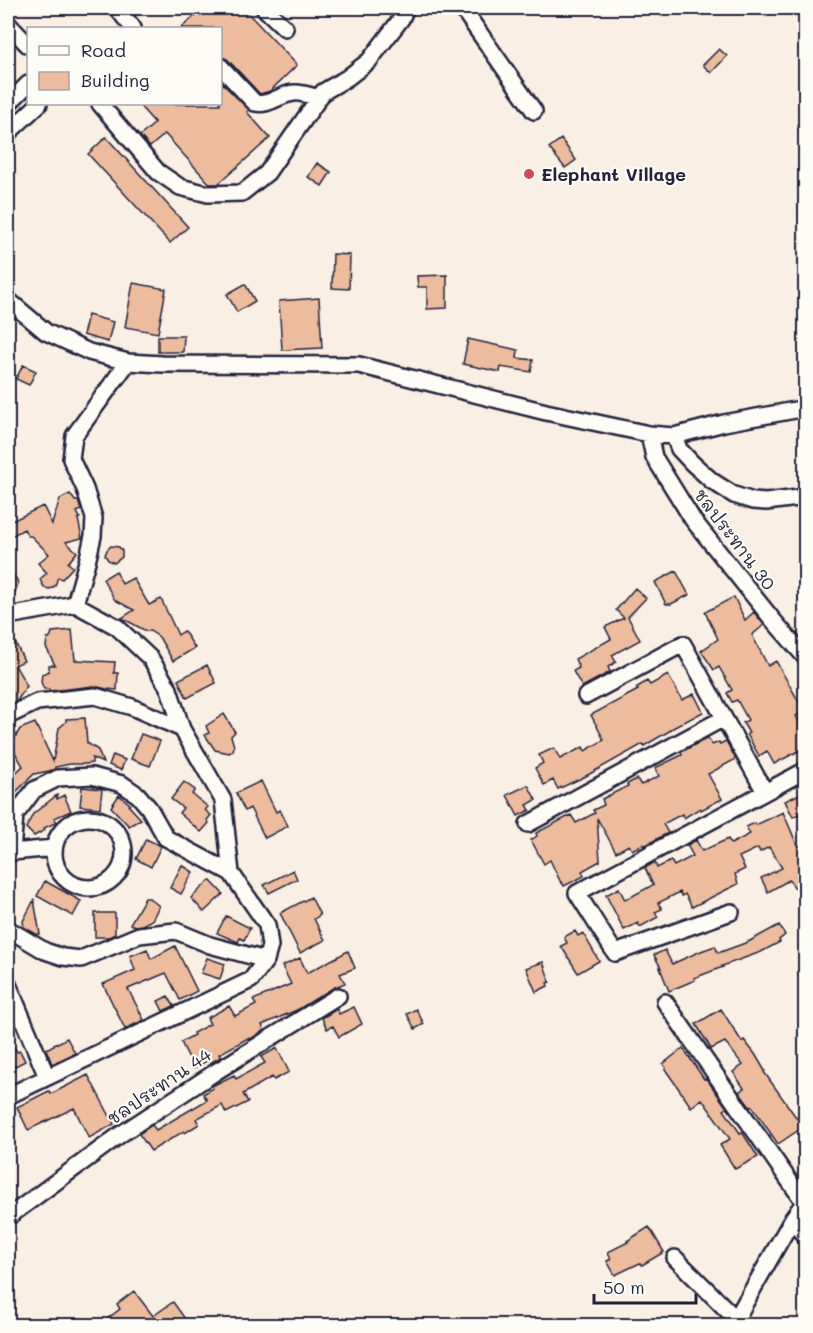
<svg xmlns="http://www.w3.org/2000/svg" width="813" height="1333" viewBox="0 0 813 1333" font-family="Mali,'Playpen Sans Thai',sans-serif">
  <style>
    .building { fill: #edbc9e; stroke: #22223b; stroke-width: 1.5 }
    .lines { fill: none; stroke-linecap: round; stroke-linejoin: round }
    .minor-casing { stroke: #22223b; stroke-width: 20 }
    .minor { stroke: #fdfcf7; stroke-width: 15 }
    .poi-dot { fill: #d1495b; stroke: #fdfcf7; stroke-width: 2 }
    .labels { text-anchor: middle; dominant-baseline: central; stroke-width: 4.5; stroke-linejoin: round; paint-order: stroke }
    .poi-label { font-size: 18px; font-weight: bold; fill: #22223b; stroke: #fdfcf7; text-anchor: start }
    .street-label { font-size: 18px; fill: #22223b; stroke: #fdfcf7 }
  </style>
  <rect width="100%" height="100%" fill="#faefe5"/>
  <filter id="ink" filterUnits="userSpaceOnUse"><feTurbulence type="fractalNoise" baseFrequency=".0167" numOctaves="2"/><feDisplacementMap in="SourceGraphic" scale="12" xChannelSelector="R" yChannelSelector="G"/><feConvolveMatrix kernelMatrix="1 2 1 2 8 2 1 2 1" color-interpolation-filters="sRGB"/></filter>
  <g filter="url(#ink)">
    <!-- building -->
    <path class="building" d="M204,8H243L297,65L270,91L260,94L227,59L220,57V28H181Z
      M719,49L727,56L711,73L703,65Z
      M220,81L249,110L247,112L270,138L218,184H210L165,134L150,147L140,136L155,123L138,104H220Z
      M106,137L188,227L170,243L88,154Z
      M561,139L576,160L565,168L549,148Z
      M317,163L331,172L322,186L308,177Z
      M333,254L350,255L349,289L332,288Z
      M447,275V308L427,309V287H418L417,276Z
      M133,283L166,289L158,333L125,327Z
      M245,284L255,301L237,312L227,294Z
      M319,298L322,348L282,350L279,301Z
      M88,315L113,322L108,342L83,335Z
      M158,336H184L183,352H158Z
      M468,339L518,350L517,358L533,360L531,372L501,367L500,372L463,364Z
      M23,365L36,371L29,385L16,379Z
      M70,494L75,501H78L81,510L77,512L80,518L78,519L82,538L66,542L77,552L68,563L73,567L62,579L58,577L55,586L50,589L45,588L42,584L40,579L47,573L38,563L49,554L31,536H28L24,529L8,538V519L14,520L43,506L52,524L60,499Z
      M111,546L119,547L122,551V557L114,563L108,560L105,555L107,550Z
      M8,568L17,580L18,584L10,606H8Z
      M116,571L122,584L133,578L149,605L161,599L178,635L184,631L195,648L173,661L159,637L150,631H146L122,618L134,610L115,600L103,579Z
      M676,571L689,595L671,604H666L655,582Z
      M635,588L646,598L628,617L640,640L612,655L616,662L608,667L610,672L582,687L573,671L579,668L575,659L611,639L605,627L624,618L616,610Z
      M734,597L745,620L754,612L764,625L752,635L768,666L776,661L804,711L796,716L806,734V747L774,764L767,751L759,756L747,734L749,733L743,723L748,720L737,700L732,702L727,693L732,690L719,667L714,670L701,651L718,639L705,612Z
      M8,627L24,661L15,665L27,686L17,701L13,703L11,699L8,701Z
      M72,630L75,660L115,662L114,673H118L117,690L107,689L94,686L50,691L49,689H44L41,682L42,674L49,671V665H55L46,647L47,639L50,638L52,632Z
      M207,665L216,683L187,698L178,680Z
      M668,675L682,700L694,694L703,712L671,729V730L644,746L643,744L586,776L558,789L553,780L544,785L535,768L543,763L539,755L554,748L560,759L583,747L585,751L604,740L591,715L638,690L636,688L647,681L650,685Z
      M224,714L235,732L231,736L234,746L233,751L229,753L215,750L205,735L209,733L206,726Z
      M85,718L87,743L98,750L103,763L92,758V763L85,764H70L55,767V769L49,771L34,774L8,800V780L23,766L13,749V741L20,729L35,723L53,761L59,728L66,722V719Z
      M141,734L160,741L150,766L131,759Z
      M708,738L712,745L719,742L720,744L726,741L736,759L708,774L722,799L701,810L700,808L684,818L682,814L663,824L668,833L644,846L643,844L632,850L629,845L616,852L597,818L600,861L582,871L584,876L564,886L562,882L561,883L550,860L544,864L531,840L537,836L536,833L571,815L576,823L595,813L593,810L604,805L602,799L628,786L627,784L637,779L641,785L659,776L655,768L682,755L681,752Z
      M113,755L125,760L121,770L109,765Z
      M261,781L276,812L280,810L288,826L265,838L250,808L245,811L236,793Z
      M184,782L195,790L192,794L208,807L205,810L211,815L207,820L209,823L201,832L179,813L183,808L171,799Z
      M528,785L536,800L527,805L530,810L518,816L507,795Z
      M82,787L102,789L100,808L80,806Z
      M806,791V811L793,817L785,801Z
      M57,795V799L64,795L71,811L54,818L57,822L44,828L45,830L34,836L26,828L33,814Z
      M119,795L130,804L129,806L141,819L129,826L111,807Z
      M783,812L798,847L802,844L806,851V881L795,888L789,880L768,892L761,878L782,868L769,847L760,852L758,848L739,857L745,869L735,874L738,884L692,907L685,894L682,896L680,892L658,903L662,909L655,912L658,917L640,927L638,923L624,930L606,895L619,888L625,900L653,885L645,868L655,862L657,868L671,861L674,866L693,856L687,845L696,840L702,851L728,839L731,844L750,834L746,827L755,823L756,825Z
      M146,839L161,846L151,867L136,859Z
      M182,865L193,872L181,894L170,888Z
      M293,870L297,879L269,893L264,885Z
      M210,880L223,894L204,912L191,898Z
      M45,881L81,901L73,916L37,896Z
      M311,897L320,915L314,919L325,940L300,953L280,913Z
      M145,898H149L159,906L152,920L142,925L135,926L130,924Z
      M34,900L40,934H36L24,927L23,921Z
      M95,913H115V934L109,937H95Z
      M226,916L250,928L244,940L240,938L238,942L217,933Z
      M779,925L785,935L779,940L780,942L761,952L722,966L723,967L694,978L695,980L669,991L660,968H661L654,955L665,950L672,964L701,951L715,946L718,953L748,942Z
      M575,931L578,936L583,933L599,961L578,973L561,946L567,943L564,937Z
      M175,946L197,991L180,1000L166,973L128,989L144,1020L125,1029L103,984L135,970L130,956L147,949L151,959Z
      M348,951L355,968L340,974L345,983L333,988L299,1009L262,1025L264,1030L249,1040L248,1038L219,1054L220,1057L219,1058L210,1063L208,1060L194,1068L181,1042L194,1035L193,1033L210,1024L207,1018L229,1006L235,1016L256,1005L253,1000L291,984L282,966L300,958L307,973Z
      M207,958L225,964L220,979L201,973Z
      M543,962L550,982L547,983L548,986L536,992L526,968Z
      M168,996L174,1006L163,1011L158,1001Z
      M354,1007L362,1024L339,1037L333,1026L327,1029L322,1018L337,1009L339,1014Z
      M416,1009L424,1024L415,1029L407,1014Z
      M721,1009L742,1042L744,1040L755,1054L765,1071L764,1072L803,1127L778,1144L752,1106L750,1107L739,1092L744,1088L733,1072L743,1065L725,1042L711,1049L696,1024Z
      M8,1035L17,1052L20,1051L25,1061L8,1070Z
      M67,1038L75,1053L52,1064L46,1049Z
      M277,1048L289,1072L274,1080L272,1077L243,1094L248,1102L226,1113L222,1105L196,1119L199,1124L185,1133L184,1131L151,1151L139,1134L152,1125L156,1130L207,1100L203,1094L213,1088L212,1086L234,1075L236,1079L265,1063L261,1057Z
      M683,1048L704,1079L706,1078L727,1108L724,1110L740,1133L742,1132L758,1157L735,1169L720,1145L730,1139L702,1099L691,1107L681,1092L665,1069L666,1068L663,1064Z
      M88,1075L114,1124L89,1138L74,1108L28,1130L17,1107L49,1091L51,1094Z
      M649,1227L664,1252L642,1265L640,1263L615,1275L607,1261L611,1259L608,1252L628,1242L627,1241Z
      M134,1291L153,1316L173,1302L190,1326H98L120,1309L117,1304Z"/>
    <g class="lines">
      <!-- minor casing -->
      <g class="minor-casing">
        <path id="minor" d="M117,8L133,28
          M264,8L285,28
          M462,8L534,111
          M8,24L28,45
          M220,66L255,103C270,106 280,94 294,93C302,92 311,96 319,98
          M8,104L28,84
          M100,104L158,172L180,187L208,194L242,193L267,173L323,92L347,78L369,61L401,19L406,8
          M8,133L39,104
          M8,300L46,332L89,352L128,362L162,364L359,365L546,412L649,434L674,436L724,423L806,408
          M649,434L654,457L693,520L772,619L806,658
          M674,436L679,449L692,463L712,481L734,495L753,501L766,502L806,497
          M75,604L88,558L93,536L94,518L85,489L71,459L74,436L128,362
          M8,616L75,604L117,627L151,659L169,689L182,729L223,800L231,873L267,925L270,946L266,960L251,980L8,1096
          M586,696L683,644L765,792
          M8,716L37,702L95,696L132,707L182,729
          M54 853a35 35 0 1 1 70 0a35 35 0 1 1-70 0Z
          M528,824L724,718
          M12,852L15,815L34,790L58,778L92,776L122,784L138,795L149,808L166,838L231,873
          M8,855L12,852L54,848
          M731,912L615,953L577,893L806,770
          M8,929L45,951L63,957L81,959L139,935L176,931L210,945L266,960
          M8,984L47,1077
          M665,1002L804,1202
          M8,1217L121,1134L217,1071L338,996
          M793,1218L806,1238
          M675,1258L736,1319
          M732,1326L793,1218L806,1200"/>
      </g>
      <!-- minor -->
      <use href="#minor" class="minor"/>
    </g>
  </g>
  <!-- markers -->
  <circle class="poi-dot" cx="529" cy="174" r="6"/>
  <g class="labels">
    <!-- poi labels -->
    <g class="poi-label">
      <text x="541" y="174">Elephant Village</text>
    </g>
    <!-- street labels -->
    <g class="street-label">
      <text transform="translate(735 539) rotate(53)">ชลประทาน 30</text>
      <text transform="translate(159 1086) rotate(-34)">ชลประทาน 44</text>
    </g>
  </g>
  <!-- margin -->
  <rect width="813" height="1333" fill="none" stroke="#fdfcf7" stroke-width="30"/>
  <rect x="15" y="15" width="783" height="1303" fill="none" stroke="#22223b" stroke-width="2" filter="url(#ink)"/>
  <!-- legend -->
  <rect x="27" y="27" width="195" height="78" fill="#fdfcf7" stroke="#a5a5ac" stroke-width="1.5"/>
  <rect x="39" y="46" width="30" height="9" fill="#fdfcf7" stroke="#a5a5ac" stroke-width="1.5"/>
  <text x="81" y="57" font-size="18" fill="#22223b">Road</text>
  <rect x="39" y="72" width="30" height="18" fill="#edbc9e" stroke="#a5a5ac" stroke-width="1.5"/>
  <text x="81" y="87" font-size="18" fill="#22223b">Building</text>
  <!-- scale -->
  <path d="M594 1294v9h102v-9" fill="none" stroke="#22223b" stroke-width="3"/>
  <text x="603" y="1294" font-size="18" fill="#22223b" stroke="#fdfcf7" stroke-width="4.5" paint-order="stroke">50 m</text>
</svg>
